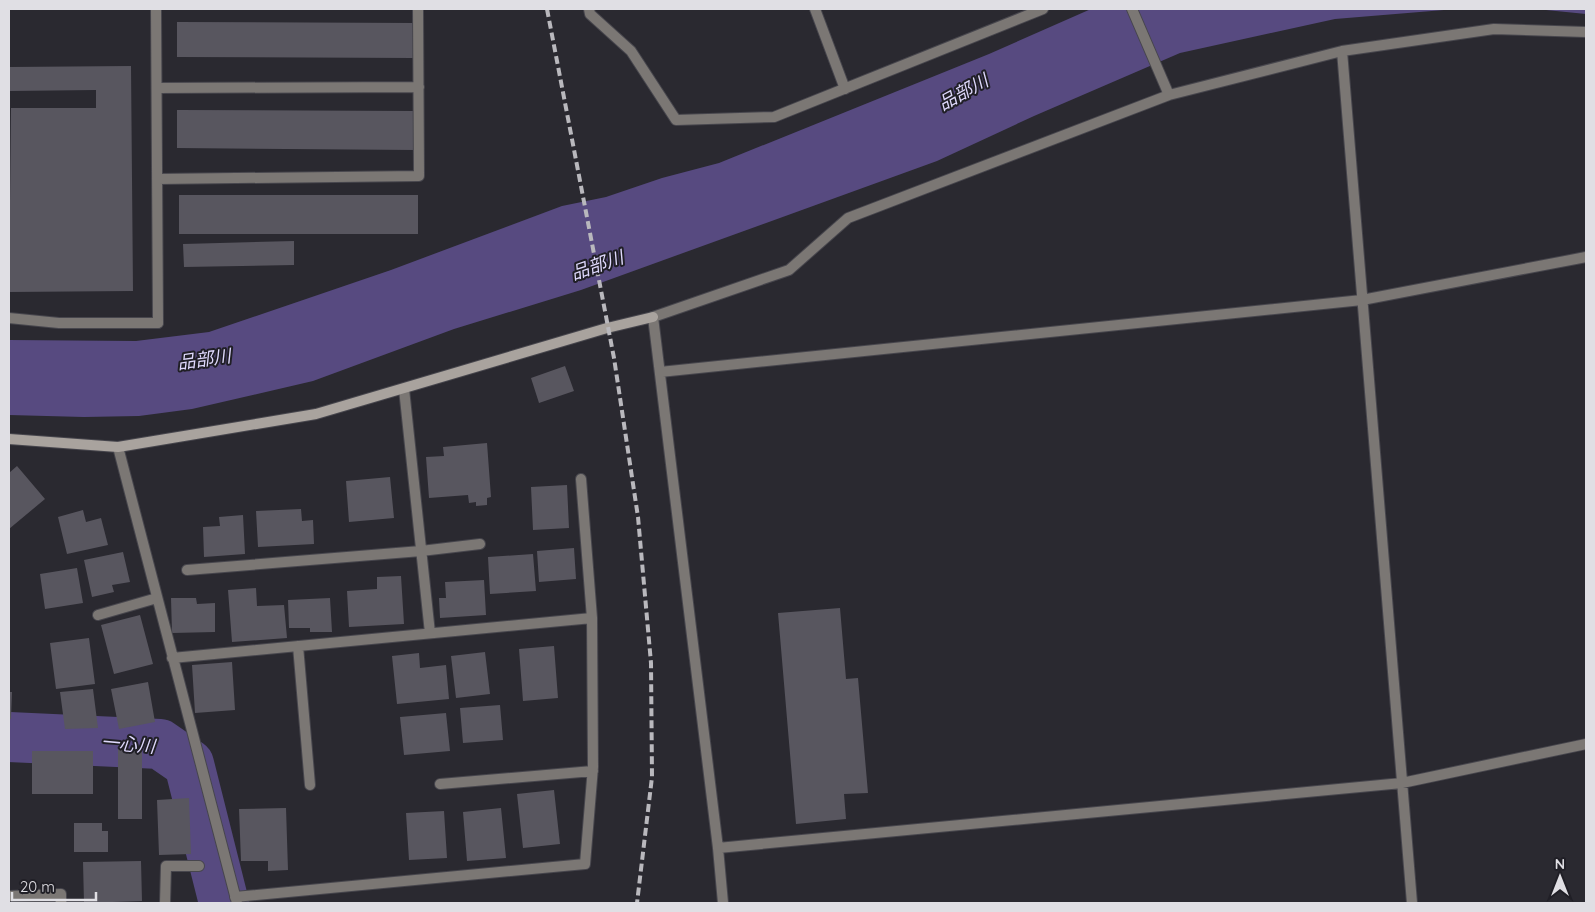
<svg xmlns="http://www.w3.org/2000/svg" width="1595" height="912" viewBox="0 0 1595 912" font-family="Quicksand,'Noto Sans JP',sans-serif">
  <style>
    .water { fill: #574a80 }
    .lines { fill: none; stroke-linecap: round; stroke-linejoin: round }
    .river { stroke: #574a80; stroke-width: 50 }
    .building { fill: #58565f }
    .lane-casing { stroke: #47464d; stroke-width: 12 }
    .street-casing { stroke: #47464d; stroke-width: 12 }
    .secondary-casing { stroke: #47464d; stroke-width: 12 }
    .lane { stroke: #7b7774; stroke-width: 10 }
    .street { stroke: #7b7774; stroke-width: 10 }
    .secondary { stroke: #a9a39e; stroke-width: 10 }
    .rail { stroke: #b9b8bd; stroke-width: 4; stroke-dasharray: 8 4; stroke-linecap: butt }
    .labels { text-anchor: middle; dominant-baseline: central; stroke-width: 4; stroke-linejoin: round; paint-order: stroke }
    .water-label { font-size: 18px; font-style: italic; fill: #dfd9fc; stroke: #201f26 }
  </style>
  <rect width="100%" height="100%" fill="#2a2930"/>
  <!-- water -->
  <path class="water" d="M1091,9H1456L1335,19L1180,53L1034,116L937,161L581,290L454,329L313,381L192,409L139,416L84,417L9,415V340L136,341L209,332L391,270L562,206L606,197L662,178L719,163L989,54Z
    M1536,9H1586V14Z"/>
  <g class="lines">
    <!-- river -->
    <path class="river" d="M9,737L160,744L189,764L224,903"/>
  </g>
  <!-- building -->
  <path class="building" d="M177,22L414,23V58L177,57Z
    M131,66L133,291L9,292L11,108H96V90L9,91V67Z
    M177,110L415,111V150L177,148Z
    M179,195H418V234H179Z
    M294,241V265L184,267L183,244Z
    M565,366L574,391L539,403L531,378Z
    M487,443L491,497L487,498V505L476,506V502L469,503L468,495L429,498L426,457L444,456L443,447Z
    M17,466L45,499L9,529V473Z
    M390,477L394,518L349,522L346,481Z
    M567,485L569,528L533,530L531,487Z
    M301,509L302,521L313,520L314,544L258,547L256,511Z
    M83,510L86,522L101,518L108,545L67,554L58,517Z
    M243,515L245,554L204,557L203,527L220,526L219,517Z
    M574,548L576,579L539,582L537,551Z
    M123,552L130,582L112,585L114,592L92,597L84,560Z
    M533,554L536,591L490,594L488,557Z
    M77,568L83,603L45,609L40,574Z
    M401,576L404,624L349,627L347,591L377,589V577Z
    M484,580L486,615L440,618L439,598H446L445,582Z
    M256,588L257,606L284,605L287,638L232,642L228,590Z
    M171,598H196L197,604L215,603V632L172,633Z
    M330,598L332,632H310V628H289L288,600Z
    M840,608L846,679L858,678L868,793L844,794L846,819L796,824L778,613Z
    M140,615L153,664L114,674L101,625Z
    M89,638L95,684L56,689L50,643Z
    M554,646L558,698L523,701L519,649Z
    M485,652L490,694L456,698L451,656Z
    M419,653L420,668L446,665L449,699L397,704L392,656Z
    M232,662L235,710L195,713L192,665Z
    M148,682L155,722L119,729L111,689Z
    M93,689L98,728L65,729L60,692Z
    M9,692H12L11,719H9Z
    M500,705L503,740L463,743L460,708Z
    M446,713L450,751L404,755L400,717Z
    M118,749H142V819H118Z
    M32,751H93V794H32Z
    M554,790L560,844L523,848L517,794Z
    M189,798L191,854L159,855L157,800Z
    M286,808L288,870L268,871V861H241L239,809Z
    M501,808L506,858L467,861L463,812Z
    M444,811L447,858L409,860L406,813Z
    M74,823H102V831H108V852H74Z
    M141,861L142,901L84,903L83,862Z"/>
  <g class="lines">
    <!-- lane casing -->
    <g class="lane-casing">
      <path id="lane" d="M156,9L158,323
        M157,88L419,87
        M157,179L419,176L418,9"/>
    </g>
    <!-- street casing -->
    <g class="street-casing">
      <path id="street" d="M589,9L590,14L631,51L676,120L774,117L1043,9
        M815,9L845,89
        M1132,9L1169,95
        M1342,51L1412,903
        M9,318L59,323H158
        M660,372L1362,300L1586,257
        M404,389L430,633
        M118,447L237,903
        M187,570L421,551L480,544
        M98,615L157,598
        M298,646L310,785
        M172,658L592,618
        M440,784L593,771
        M718,848L653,317L789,270L848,218L1169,95L1342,51L1494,29L1586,32
        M9,896L61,894V903
        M235,897L585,864L593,767L592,618L581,479
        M165,903L166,866H199
        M723,903L718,848L1402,783L1586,744"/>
    </g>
    <!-- secondary casing -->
    <g class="secondary-casing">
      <path id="secondary" d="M9,439L118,447L316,414L607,328L653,317"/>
    </g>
    <!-- lane -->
    <use href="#lane" class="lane"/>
    <!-- street -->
    <use href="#street" class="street"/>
    <!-- secondary -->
    <use href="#secondary" class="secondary"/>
    <!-- rail -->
    <path class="rail" d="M547,9L614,358L638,517L651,663L652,777L637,903"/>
  </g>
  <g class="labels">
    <!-- water labels -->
    <g class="water-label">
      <text transform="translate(963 92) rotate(-29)">品部川</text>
      <text transform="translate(597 265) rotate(-19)">品部川</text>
      <text transform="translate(204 359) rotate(-8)">品部川</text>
      <text transform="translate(128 744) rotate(5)">一心川</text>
    </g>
  </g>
  <!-- border -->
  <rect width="1595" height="912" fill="none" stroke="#e0dfe4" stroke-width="20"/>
  <!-- north arrow -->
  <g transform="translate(1560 877)" stroke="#201f26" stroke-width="4" paint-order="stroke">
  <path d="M0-4L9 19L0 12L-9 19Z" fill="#e0dfe4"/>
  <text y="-8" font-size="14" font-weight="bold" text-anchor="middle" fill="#e0dfe4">N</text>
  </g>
  <!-- scale -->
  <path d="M12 892v8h84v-8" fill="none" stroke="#e0dfe4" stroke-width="2.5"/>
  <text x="20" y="892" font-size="15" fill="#e0dfe4" stroke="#201f26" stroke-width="4" paint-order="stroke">20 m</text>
</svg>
